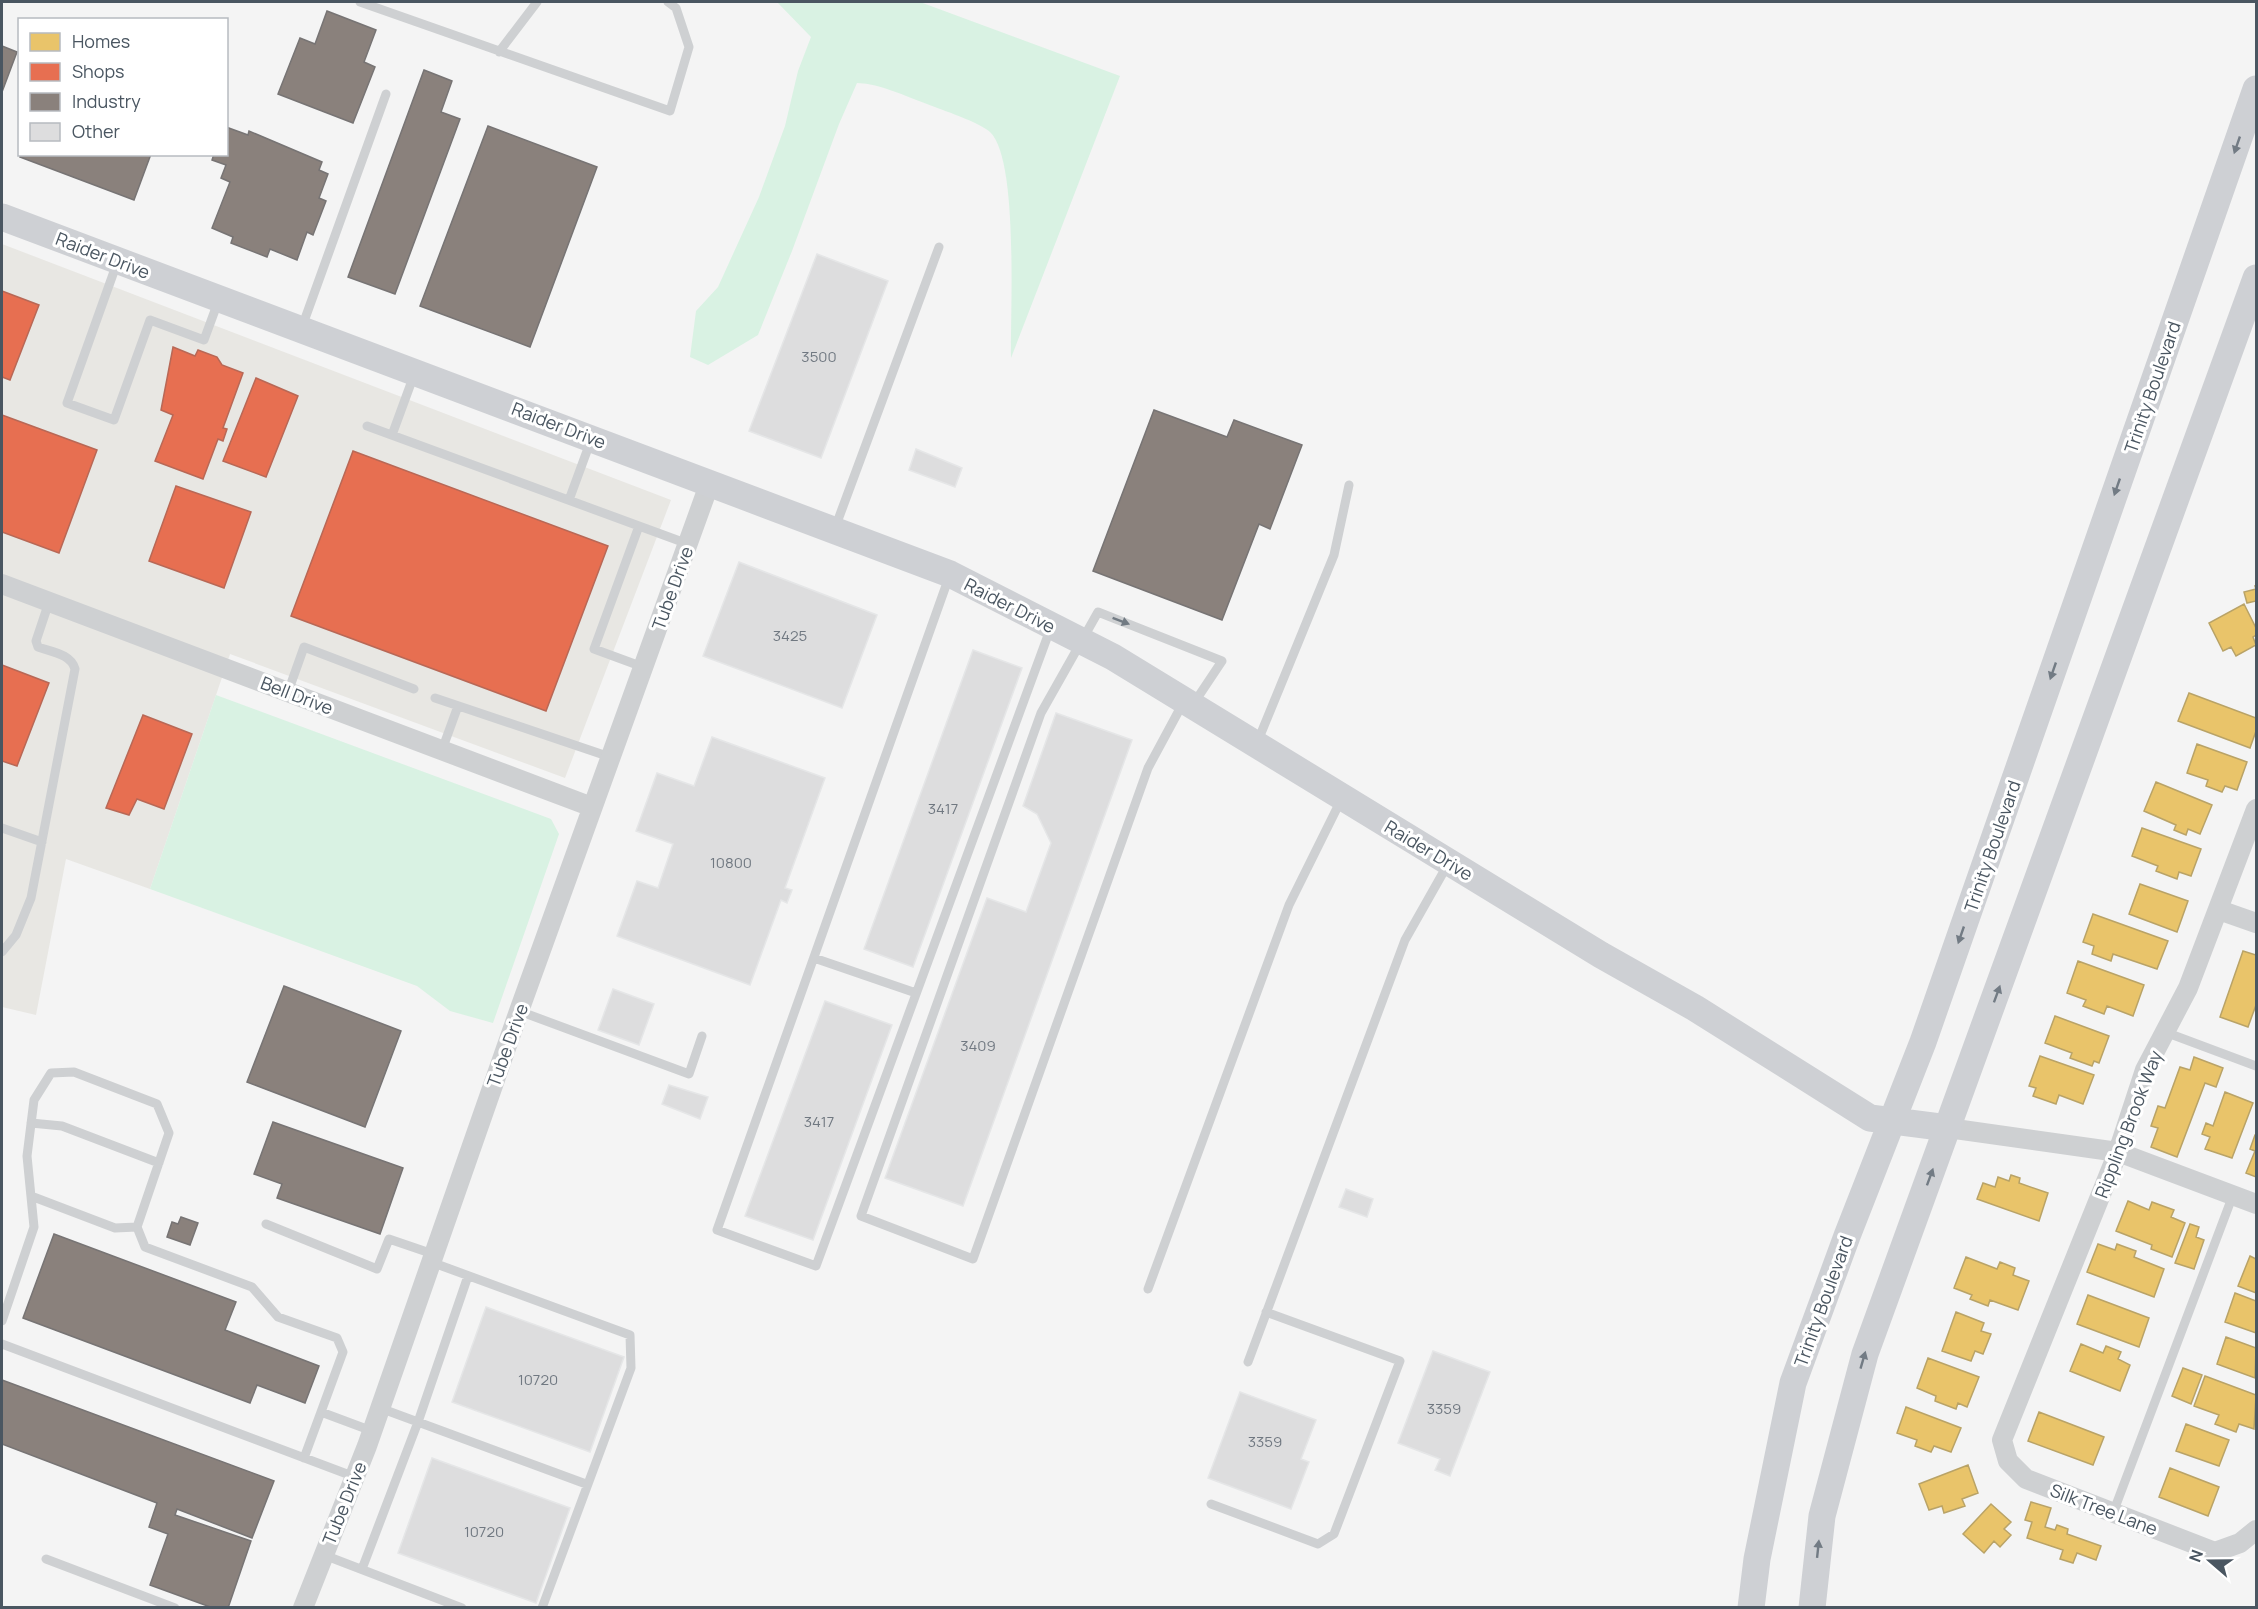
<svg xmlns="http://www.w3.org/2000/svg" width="2258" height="1609" viewBox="0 0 2258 1609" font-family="Manrope,sans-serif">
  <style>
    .commercial { fill: #e8e7e3 }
    .green { fill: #d9f2e3 }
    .homes { fill: #e9c46a; stroke: #b9a367; stroke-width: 1.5 }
    .shops { fill: #e76f51; stroke: #b86856; stroke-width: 1.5 }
    .industry { fill: #8a817c; stroke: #777474; stroke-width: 1.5 }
    .building { fill: #ddddde; stroke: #e5e6e7; stroke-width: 1.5 }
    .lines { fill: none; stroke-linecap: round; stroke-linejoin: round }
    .service { stroke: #ced0d2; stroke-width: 9 }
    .minor { stroke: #ced0d2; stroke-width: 20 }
    .secondary { stroke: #ced0d4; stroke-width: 27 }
    .oneway { fill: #727b84 }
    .oneway2 { fill: #727b83 }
    .labels { text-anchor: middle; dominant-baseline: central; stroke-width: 6; stroke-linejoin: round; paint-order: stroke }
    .number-label { font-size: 15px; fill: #707881 }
    .street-label { font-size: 18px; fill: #4a5661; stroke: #fff }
  </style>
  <rect width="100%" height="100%" fill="#f4f4f4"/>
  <!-- commercial -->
  <path class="commercial" d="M2,244L671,500L565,778L230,654L150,889L66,859L36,1015L2,1007Z"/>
  <!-- green -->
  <path class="green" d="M777,2H920L1120,76L1011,358C1010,315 1019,159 990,132C979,122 942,110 927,104C904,96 882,84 857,83L839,124L792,251L758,335L708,365L690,357L696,311L718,287L759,197L785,126L798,71L811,37Z
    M216,695L551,819L559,834L493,1023L450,1011L417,986L150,889Z"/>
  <!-- homes -->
  <path class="homes" d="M2255,586H2256V601L2247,603L2244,592L2256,589Z
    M2244,604L2256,628V635L2253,637L2256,645L2236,656L2231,647L2223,651L2209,623Z
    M2189,693L2256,718V731L2250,748L2178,721Z
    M2197,744L2247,762L2237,790L2225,786L2222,792L2206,786L2208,780L2187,773Z
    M2156,782L2212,805L2200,834L2188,829L2186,835L2174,830L2176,825L2144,811Z
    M2142,828L2201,849L2191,876L2179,872L2177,879L2156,871L2158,866L2132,856Z
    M2140,884L2188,901L2177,932L2129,914Z
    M2093,914L2168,941L2157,969L2113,954L2111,961L2092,954L2094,946L2083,942Z
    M2243,951L2256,955V1005L2248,1027L2220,1017Z
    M2078,961L2144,985L2133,1016L2107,1006L2104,1014L2083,1006L2086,1000L2067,993Z
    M2055,1016L2109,1036L2099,1063L2094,1061L2092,1066L2070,1058L2072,1053L2045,1043Z
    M2040,1056L2094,1075L2083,1104L2059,1095L2056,1104L2033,1096L2036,1088L2029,1086Z
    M2194,1057L2223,1068L2216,1087L2205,1083L2177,1157L2151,1147L2158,1128L2151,1126L2158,1106L2165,1108L2180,1067L2190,1070Z
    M2225,1092L2253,1103L2232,1158L2205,1149L2210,1137L2202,1134L2206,1123L2213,1126Z
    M2255,1135H2256V1177L2246,1173L2255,1151L2250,1149Z
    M2011,1175L2020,1178L2019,1183L2048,1193L2039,1221L1977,1199L1983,1183L1995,1187L1998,1177L2009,1181Z
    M2128,1201L2149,1210L2152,1202L2174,1210L2171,1217L2185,1223L2172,1257L2151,1249L2152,1245L2116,1231Z
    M2190,1224L2199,1227L2196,1237L2204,1240L2194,1269L2175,1263Z
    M2098,1244L2115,1250L2117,1244L2136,1251L2134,1257L2164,1269L2154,1297L2087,1272Z
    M2250,1256L2256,1259V1293L2238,1286Z
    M1966,1257L1997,1269L2000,1262L2015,1268L2013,1275L2029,1281L2018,1310L1990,1300L1988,1306L1970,1299L1972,1295L1954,1288Z
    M2235,1293L2256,1301V1333L2225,1322Z
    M2088,1295L2149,1318L2139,1347L2077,1324Z
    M1956,1312L1984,1323L1981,1331L1991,1334L1983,1354L1975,1351L1971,1361L1942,1351Z
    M2226,1337L2256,1348L2255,1378L2217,1364Z
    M2081,1344L2103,1353L2106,1346L2121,1352L2118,1359L2130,1365L2120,1391L2070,1371Z
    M1928,1358L1979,1377L1967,1407L1958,1403L1956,1409L1935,1401L1936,1396L1917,1388Z
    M2183,1368L2202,1375L2191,1404L2172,1396Z
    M2205,1376L2256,1395L2254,1429L2239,1424L2236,1432L2215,1424L2219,1415L2194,1406Z
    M1906,1407L1961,1428L1951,1452L1934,1446L1931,1452L1915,1446L1917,1440L1897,1433Z
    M2039,1412L2104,1437L2093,1465L2028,1441Z
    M2186,1424L2229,1440L2219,1466L2176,1451Z
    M1968,1465L1978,1493L1962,1499L1965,1506L1944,1513L1942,1506L1929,1510L1919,1484Z
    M2170,1468L2219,1487L2208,1516L2159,1497Z
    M2031,1502L2051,1508L2045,1527L2055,1530L2057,1525L2068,1529L2067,1534L2101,1546L2096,1560L2077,1553L2073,1563L2060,1559L2063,1550L2027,1538L2032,1522L2025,1520Z
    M1991,1504L2011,1522L2004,1529L2011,1535L2000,1547L1994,1541L1984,1553L1963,1534Z"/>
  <!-- shops -->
  <path class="shops" d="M2,291L39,305L10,380L2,377Z
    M173,347L195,356L198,350L217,357L222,365L243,373L223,428L227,429L223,441L218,439L203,479L155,461L173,415L161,410Z
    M256,378L298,396L266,477L223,461Z
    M2,415L97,450L59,553L2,532Z
    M353,451L608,546L546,711L291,616Z
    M176,486L251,512L224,588L149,561Z
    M2,665L49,683L17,766L2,761Z
    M143,715L192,734L164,809L137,799L129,815L106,808Z"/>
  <!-- industry -->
  <path class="industry" d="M327,11L376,30L364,62L375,67L353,123L278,94L300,38L315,44Z
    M2,46L17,52L2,92Z
    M424,70L452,81L441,112L460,119L395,294L348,277Z
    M488,126L597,167L530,347L420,306Z
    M226,127L248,135L249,131L322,162L319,170L328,174L319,198L326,201L313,235L307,232L297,260L270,249L267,257L231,243L233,237L212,228L230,182L221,178L226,165L212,160L214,154H226Z
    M21,154H151L134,200L20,157Z
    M1154,410L1227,437L1234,420L1302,445L1270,529L1259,524L1222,620L1093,571Z
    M284,986L401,1031L365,1127L247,1082Z
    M273,1122L403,1168L380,1234L277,1198L282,1184L254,1174Z
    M181,1217L198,1223L190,1245L167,1237L172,1222L178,1224Z
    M54,1234L236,1302L225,1330L319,1366L305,1403L257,1385L250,1403L23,1318Z
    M2,1380L274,1481L252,1538L177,1509L175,1515L251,1541L228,1608H213L150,1585L168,1534L149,1527L157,1503L2,1444Z"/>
  <!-- building -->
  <path class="building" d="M817,254L888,281L821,458L749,431Z
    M916,449L962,468L955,487L909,470Z
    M739,562L877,615L842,708L703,656Z
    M973,650L1022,668L913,967L864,949Z
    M1056,713L1132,740L963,1206L885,1178L987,898L1026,912L1051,843L1037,814L1023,806Z
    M712,737L825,778L785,888L792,890L787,903L781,900L750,985L617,936L637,881L658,888L673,844L636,831L657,773L694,786Z
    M613,989L654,1004L639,1045L598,1030Z
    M825,1001L892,1025L813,1240L745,1216Z
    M669,1085L708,1097L700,1119L662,1104Z
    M1346,1189L1373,1199L1367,1217L1339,1207Z
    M486,1307L624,1357L590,1452L452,1402Z
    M1433,1351L1490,1372L1450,1476L1435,1470L1440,1459L1398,1443Z
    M1240,1392L1316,1420L1301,1459L1309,1462L1291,1509L1208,1478Z
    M432,1458L570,1508L536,1603L398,1553Z"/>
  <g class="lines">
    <!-- service -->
    <path class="service" d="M360,2L670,111L689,47L676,8L668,2
      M499,52L537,2
      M117,263L67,403L114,420L150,320L204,340L218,302
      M302,327L386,94
      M367,426L639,526
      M392,435L414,375
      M569,500L591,440
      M835,528L939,247
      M949,577L717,1230L816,1266L1051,627
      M643,667L594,649L639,526L688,544
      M288,692L304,647L414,689
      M435,698L610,757
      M1183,703L1148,768L973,1259L861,1216L1041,713L1098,612L1222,661L1194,703
      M1257,743L1334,555L1349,485
      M442,750L458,706
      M2,828L42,842
      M2,952L16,935L31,898L75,669C71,654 52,652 38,647L36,641L49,602
      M814,958L916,993
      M519,1011L689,1074L702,1036
      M2165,1032L2256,1066
      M31,1123L62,1126L159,1163
      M31,1196L115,1228L137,1227
      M266,1224L377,1269L389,1239L433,1254
      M431,1262L630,1335L631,1368L542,1608
      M1148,1289L1289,905L1341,800
      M2,1321L34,1227L27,1156L34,1100L51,1073L74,1072L157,1104L169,1133L137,1227L145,1247L252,1287L278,1317L337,1338L343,1352L321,1412
      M2,1344L355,1477
      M1248,1362L1405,940L1448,864
      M380,1408L586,1484
      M304,1458L321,1412L372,1431
      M1211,1504L1318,1544L1334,1534L1400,1361L1266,1312
      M2113,1513L2233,1195
      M324,1555L462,1608
      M46,1559L175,1608
      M362,1569L418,1422L468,1276"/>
    <!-- minor -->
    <path class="minor" d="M2,584L592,807
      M2256,809L2188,988L2145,1070L2118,1152L2002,1440L2008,1461L2026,1479L2215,1552L2240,1543L2256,1530
      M2219,910L2256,923
      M1948,1128L2118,1152L2256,1204
      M303,1608L367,1446L519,1011L710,482"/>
    <!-- secondary -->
    <path class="secondary" d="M2,217L950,574L1113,657L1601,955L1695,1008L1870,1118L1948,1128
      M1751,1608L1757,1559L1793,1383L1847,1236L1923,1042L2256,89
      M1812,1608L1822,1516L1865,1354L2256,278"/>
  </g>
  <!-- one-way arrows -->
  <defs><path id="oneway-solid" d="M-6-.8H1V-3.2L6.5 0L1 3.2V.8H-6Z" transform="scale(1.5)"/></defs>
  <g class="oneway">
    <use href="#oneway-solid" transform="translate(2237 145) rotate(109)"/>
    <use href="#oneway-solid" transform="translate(2117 487) rotate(109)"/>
    <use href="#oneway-solid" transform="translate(2053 671) rotate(109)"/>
    <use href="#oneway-solid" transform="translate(1961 935) rotate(109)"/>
    <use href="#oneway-solid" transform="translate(1997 994) rotate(-70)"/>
    <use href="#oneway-solid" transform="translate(1930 1177) rotate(-70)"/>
    <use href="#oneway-solid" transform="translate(1863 1360) rotate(-74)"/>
    <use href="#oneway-solid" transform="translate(1818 1549) rotate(-84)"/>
  </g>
  <use class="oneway2" href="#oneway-solid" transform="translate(1121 621) rotate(21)"/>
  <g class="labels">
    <!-- number labels -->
    <g class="number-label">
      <text x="819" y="356">3500</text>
      <text x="790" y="635">3425</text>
      <text x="943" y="808">3417</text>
      <text x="731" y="862">10800</text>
      <text x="978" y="1045">3409</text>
      <text x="819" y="1121">3417</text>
      <text x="538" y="1379">10720</text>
      <text x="1444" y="1408">3359</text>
      <text x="1265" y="1441">3359</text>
      <text x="484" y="1531">10720</text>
    </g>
    <!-- street labels -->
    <g class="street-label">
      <text transform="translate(103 255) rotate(21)">Raider Drive</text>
      <text transform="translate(2152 387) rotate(-71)">Trinity Boulevard</text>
      <text transform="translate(559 425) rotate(21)">Raider Drive</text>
      <text transform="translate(672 588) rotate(-70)">Tube Drive</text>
      <text transform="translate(1010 605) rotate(27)">Raider Drive</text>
      <text transform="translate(297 695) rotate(21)">Bell Drive</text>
      <text transform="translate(1992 846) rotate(-71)">Trinity Boulevard</text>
      <text transform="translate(1429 850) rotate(31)">Raider Drive</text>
      <text transform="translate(507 1045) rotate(-70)">Tube Drive</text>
      <text transform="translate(2128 1124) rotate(-69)">Rippling Brook Way</text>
      <text transform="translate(1823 1301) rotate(-70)">Trinity Boulevard</text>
      <text transform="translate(344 1503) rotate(-68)">Tube Drive</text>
      <text transform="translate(2104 1509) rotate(21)">Silk Tree Lane</text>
    </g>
  </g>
  <!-- border -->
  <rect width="2258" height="1609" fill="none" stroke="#4a5661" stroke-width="6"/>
  <!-- legend -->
  <rect x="18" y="18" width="210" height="138" fill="#ffffff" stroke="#b7bbc0" stroke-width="1.5"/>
  <rect x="30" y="33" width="30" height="18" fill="#e9c46a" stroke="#b7bbc0" stroke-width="1.5"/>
  <text x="72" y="48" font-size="18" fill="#4a5661">Homes</text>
  <rect x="30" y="63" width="30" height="18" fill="#e76f51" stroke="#b7bbc0" stroke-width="1.5"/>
  <text x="72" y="78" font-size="18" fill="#4a5661">Shops</text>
  <rect x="30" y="93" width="30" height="18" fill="#8a817c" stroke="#b7bbc0" stroke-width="1.5"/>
  <text x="72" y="108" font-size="18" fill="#4a5661">Industry</text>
  <rect x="30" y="123" width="30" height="18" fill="#ddddde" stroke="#b7bbc0" stroke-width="1.5"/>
  <text x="72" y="138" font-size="18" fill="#4a5661">Other</text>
  <!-- north arrow -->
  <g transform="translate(2210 1561) rotate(290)" stroke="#ffffff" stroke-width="4.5" paint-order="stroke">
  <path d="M0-4.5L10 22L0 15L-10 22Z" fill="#4a5661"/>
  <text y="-9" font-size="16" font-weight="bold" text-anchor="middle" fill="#4a5661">N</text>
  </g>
</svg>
